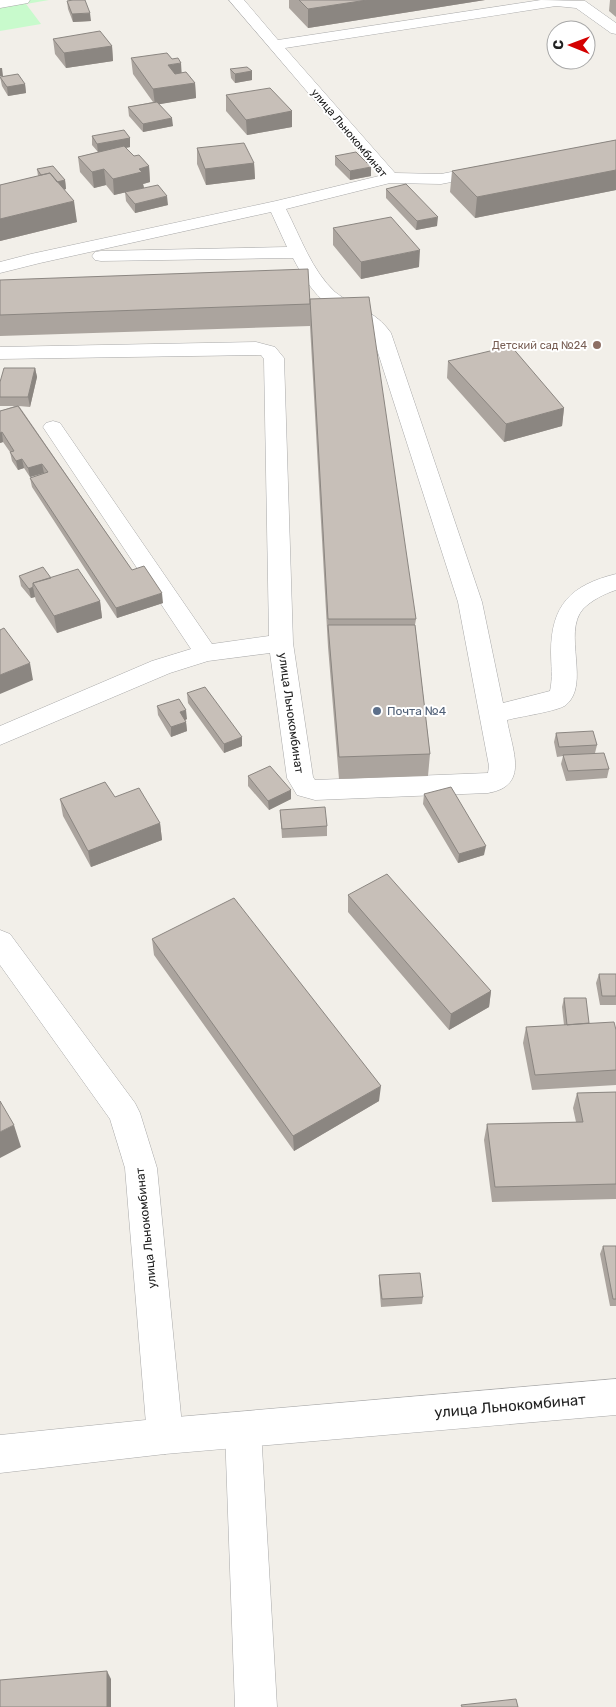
<svg xmlns="http://www.w3.org/2000/svg" width="616" height="1707" viewBox="0 0 616 1707" font-family="Rubik,sans-serif">
  <style>
    .park { fill: #c8facc }
    .lines { fill: none; stroke-linecap: round; stroke-linejoin: round }
    .service-casing { stroke: #a9a9a9; stroke-width: 1 }
    .minor-casing { stroke: #a9a9a9; stroke-width: 1 }
    .service { fill: #fff; fill-rule: evenodd }
    .minor { fill: #fff; fill-rule: evenodd }
    .wall { fill: #aba49e }
    .shaded-wall { fill: #8b8681 }
    .building { fill: #c7bfb8; stroke: #8b8681 }
    .education-dot { fill: #8d6e63; stroke: #fff; stroke-width: 2 }
    .service-dot { fill: #5c6f8a; stroke: #fff; stroke-width: 2 }
    .labels { text-anchor: middle; dominant-baseline: central; stroke-width: 4; stroke-linejoin: round; paint-order: stroke }
    .far-street-label { font-size: 11px; fill: #222; stroke: #fff }
    .far-education-label { font-size: 11px; fill: #785e54; stroke: #fff; text-anchor: end }
    .service-label { font-size: 12px; fill: #4e5e75; stroke: #fff; text-anchor: start }
    .street-label { font-size: 12px; fill: #222; stroke: #fff }
    .near-street-label { font-size: 15px; fill: #222; stroke: #fff }
  </style>
  <rect width="100%" height="100%" fill="#f2efe9"/>
  <!-- park -->
  <path class="park" d="M0,0H49L26,4L41,24L0,31Z"/>
  <g class="lines">
    <!-- service casing -->
    <g class="service-casing">
      <path id="service" d="M0,0H30L28,3L0,8Z
        M229,0H244L278,40L541,0L585,1L616,23V34L611,33L576,8L556,6L285,48L395,173L441,174L487,165L493,166L495,170L493,174L441,184L390,183L286,209C300,236 312,271 335,292C355,308 375,310 391,333L482,602L503,703L550,691C553,678 551,665 551,652C551,605 571,585 616,574V590C604,594 592,600 583,609C562,633 591,684 566,705C559,711 518,717 507,720C512,750 530,786 488,793L315,800L297,795L287,778L270,653L208,661L170,673L0,745V726L152,661L191,649L43,427L46,423L53,421L60,423L212,644L269,636L264,359L261,355L0,359V347L256,342L275,347L284,358L293,643L313,777L315,780L488,773L489,766L458,602L372,334C361,319 343,314 329,305C313,294 302,275 293,258L101,261L95,260L92,256L95,252L101,251L287,247L271,212L40,263L0,273V262L31,254L276,201L379,176Z
        M0,930L10,934L135,1103L140,1113L157,1168L183,1436L178,1449L165,1454L152,1449L147,1436L125,1168L110,1119L0,965Z
        M243,1412L256,1417L261,1430L277,1707H235L225,1430L230,1417Z"/>
    </g>
    <!-- minor casing -->
    <g class="minor-casing">
      <path id="minor" d="M616,1379V1415L165,1454L0,1473V1435L165,1418Z"/>
    </g>
    <!-- service -->
    <use href="#service" class="service"/>
    <!-- minor -->
    <use href="#minor" class="minor"/>
  </g>
  <!-- wall -->
  <path class="wall" d="M289,0H485L308,28L289,8Z
    M610,0H616V17L609,11Z
    M67,1L91,21L73,22L68,9Z
    M53,39L112,46L113,61L66,68L55,54Z
    M131,58L182,73L195,83L196,98L159,104L173,126L143,132L129,116L128,107L153,102L133,74Z
    M230,69L252,71V80L235,83L231,78Z
    M0,77L25,84L26,93L8,96L2,86Z
    M226,95L292,111V127L247,135L226,111Z
    M92,136L130,138V147L126,148L134,156L149,166L150,182L143,184L144,188L114,195L106,185L94,188L80,172L78,157L98,152L92,145Z
    M616,140V190L475,218L450,192L452,171Z
    M197,148L254,163L255,179L206,185L197,164Z
    M335,156L371,176L350,180L335,165Z
    M37,169L65,180L66,189L64,190L77,222L0,241V185L38,176Z
    M386,189L437,226L416,230L386,198Z
    M125,192L168,205L135,213L126,201Z
    M333,228L419,267L361,279L333,245Z
    M0,280L310,304L416,619L415,625L430,754L428,776L339,779L328,647L310,326L0,336Z
    M448,361L564,408L562,426L504,442L447,378Z
    M35,368L37,377L30,407L19,406L132,570L163,603L117,618L32,487L30,478L44,473L30,477L24,468L18,470L12,461L10,452L3,442L0,443V411L15,406H0V382Z
    M19,576L51,578L100,601L102,618L57,633L36,601L35,597L31,598L21,586Z
    M187,693L242,746L224,753L188,703Z
    M157,706L187,719L185,720L186,722L187,731L171,737L158,715Z
    M556,733L597,745L595,753L609,769L607,778L566,781L561,764L563,756L557,757L554,742Z
    M248,776L291,790V799L269,810L248,786Z
    M424,794L484,855L458,863L423,804Z
    M60,799L160,823L162,840L91,867L63,816Z
    M280,810L327,826V836L282,838Z
    M348,895L491,991L489,1007L449,1030L348,912Z
    M152,939L379,1101L294,1151L154,955Z
    M599,974H616V1005H600L596,983Z
    M564,998L589,1023L616,1030V1085L532,1090L523,1043L526,1027L564,1025L562,1007Z
    M616,1092V1199L492,1202L484,1140L487,1124L576,1122L573,1108L577,1093Z
    M603,1246H616V1306H610L600,1254Z
    M379,1275L423,1297L422,1304L381,1307L379,1283Z"/>
  <!-- shaded-wall -->
  <path class="shaded-wall" d="M367,0H485L308,28V9Z
    M90,13L91,21L73,22L72,14Z
    M112,46L113,61L66,68L64,53Z
    M181,63L182,78L169,80L168,65Z
    M0,68H2L3,76H0Z
    M252,71V80L235,83V74Z
    M195,83L196,98L155,105L153,89Z
    M25,84L26,93L8,96L7,87Z
    M292,111V127L247,135L246,120Z
    M172,118L173,126L143,132V124Z
    M130,138V147L98,153L97,144Z
    M254,163L255,179L206,185L205,169Z
    M149,166L150,182L143,184L144,188L114,195L113,179L139,169Z
    M371,167V176L350,180V171Z
    M104,169L106,185L94,188L92,172Z
    M616,170V190L475,218L477,197Z
    M65,180L66,189L49,193L47,184Z
    M167,196L168,205L135,213V204Z
    M74,201L77,222L0,241V219Z
    M438,217L437,226L416,230L417,221Z
    M420,250L419,267L361,279V262Z
    M35,368L37,377L30,407L28,397Z
    M564,408L562,426L504,442L506,424Z
    M2,432L3,442L0,443V433Z
    M22,459L24,468L18,470L16,461Z
    M42,464L44,473L30,477L28,468Z
    M33,587L35,597L31,598L29,589Z
    M162,593L163,603L117,618L116,608Z
    M100,601L102,618L57,633L54,616Z
    M30,663L33,680L0,694V675Z
    M186,710L187,719L181,722L180,712Z
    M186,722L187,731L171,737V727Z
    M242,737V746L224,753V744Z
    M291,790V799L269,810L268,801Z
    M160,823L162,840L91,867L88,851Z
    M486,846L484,855L458,863L459,854Z
    M491,991L489,1007L449,1030L451,1014Z
    M381,1086L379,1101L294,1151L293,1136Z
    M14,1125L21,1147L0,1158V1132Z
    M107,1671L111,1679V1707H107Z"/>
  <!-- building -->
  <path class="building" d="M73,0H85L90,13L72,14L67,1Z
    M299,0H367L308,9Z
    M100,31L112,46L64,53L53,39Z
    M167,53L172,59L178,58L181,63L168,65L175,74L186,72L195,83L153,89L131,58Z
    M247,67L252,71L235,74L230,69Z
    M18,74L25,84L7,87L0,77Z
    M270,88L292,111L246,120L226,95Z
    M157,102L172,118L143,124L128,107Z
    M124,130L130,138L97,144L92,136Z
    M616,140V170L477,197L452,171Z
    M244,143L254,163L205,169L197,148Z
    M124,146L134,156L139,155L149,166L139,169L142,172L113,179L104,169L92,172L78,157Z
    M356,152L371,167L350,171L335,156Z
    M53,166L65,180L57,182L50,173L41,175L37,169Z
    M50,173L74,201L0,219V185Z
    M406,184L438,217L417,221L386,189Z
    M158,185L167,196L135,204L125,192Z
    M391,217L420,250L361,262L333,228Z
    M308,269L310,304L0,315V280Z
    M369,297L416,619H328L310,299Z
    M511,346L564,408L506,424L448,361Z
    M4,368H35L28,397H0V382Z
    M18,406L132,570L144,566L162,593L116,608L30,478L48,472L42,464L28,468L22,459L16,461L10,452L14,451L2,432L0,433V411Z
    M43,567L51,578L33,583V587L29,589L19,576Z
    M78,569L100,601L54,616L33,583Z
    M328,625H415L430,754L339,757Z
    M4,628L30,663L0,675V630Z
    M205,687L242,737L224,744L187,693Z
    M179,699L186,710L180,712L186,722L171,727L157,706Z
    M593,731L597,745L559,747L556,733Z
    M604,753L609,769L568,771L563,755Z
    M270,766L291,790L268,801L248,776Z
    M105,782L115,797L139,788L160,823L88,851L60,799Z
    M451,787L486,846L459,854L424,794Z
    M325,807L327,826L282,829L280,810Z
    M387,874L491,991L451,1014L348,895Z
    M234,898L381,1086L293,1136L152,939Z
    M599,974H616V996H602Z
    M564,998H586L589,1023L567,1025Z
    M614,1022L616,1030V1070L535,1075L526,1027Z
    M616,1092V1184L495,1187L487,1124L583,1122L577,1093Z
    M0,1101L14,1125L0,1132Z
    M603,1246H616V1299H613Z
    M420,1273L423,1297L382,1299L379,1275Z
    M107,1671V1707H0V1680Z
    M516,1699L518,1707H462L461,1705Z"/>
  <!-- markers -->
  <circle class="education-dot" cx="597" cy="345" r="5"/>
  <circle class="service-dot" cx="377" cy="711" r="5"/>
  <g class="labels">
    <!-- far-street labels -->
    <g class="far-street-label">
      <text transform="translate(349 133) rotate(50)">улица Льнокомбинат</text>
    </g>
    <!-- far-education labels -->
    <g class="far-education-label">
      <text x="587" y="345">Детский сад №24</text>
    </g>
    <!-- service labels -->
    <g class="service-label">
      <text x="387" y="711">Почта №4</text>
    </g>
    <!-- street labels -->
    <g class="street-label">
      <text transform="translate(291 713) rotate(82)">улица Льнокомбинат</text>
      <text transform="translate(146 1228) rotate(-96)">улица Льнокомбинат</text>
    </g>
    <!-- near-street labels -->
    <g class="near-street-label">
      <text transform="translate(510 1406) rotate(-5)">улица Льнокомбинат</text>
    </g>
  </g>
  <!-- north arrow -->
  <g transform="translate(571 45) rotate(271)"><circle r="24" fill="#ffffff" stroke="#a7a7a7"/>
  <path d="M0-4L9 19L0 12L-9 19Z" fill="#d40000"/>
  <text y="-8" font-size="14" font-weight="bold" text-anchor="middle" fill="#222222">С</text>
  </g>
</svg>
